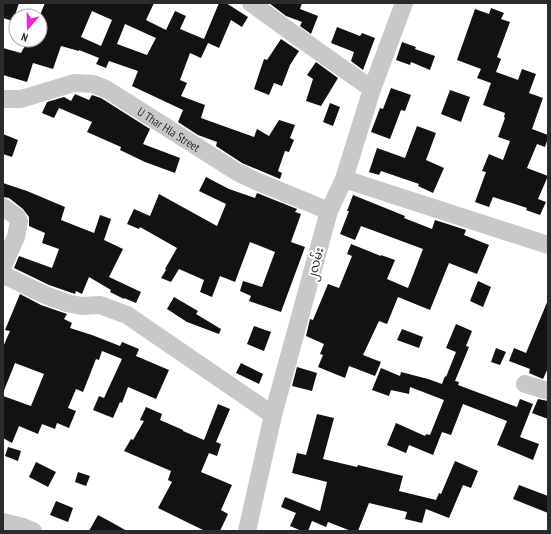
<svg xmlns="http://www.w3.org/2000/svg" width="551" height="534" viewBox="0 0 551 534" font-family="'PT Sans Narrow','Noto Sans Myanmar',sans-serif">
  <style>
    .building { fill: #121212; fill-rule: evenodd }
    .lines { fill: none; stroke-linecap: round; stroke-linejoin: round }
    .minor { stroke: #c8c8c8; stroke-width: 18 }
    .labels { text-anchor: middle; dominant-baseline: central; stroke-width: 4; stroke-linejoin: round; paint-order: stroke }
    .street-label { font-size: 12px; fill: #2b2b2b; stroke: #fff }
  </style>
  <rect width="100%" height="100%" fill="#fff"/>
  <!-- building -->
  <path class="building" d="M3,3H19L13,21L3,18Z
    M45,3H154L146,20L166,30L175,11L186,16L180,29L204,39L219,3H226L248,17L242,27L231,20L219,48L208,43L201,58L190,53L180,80L187,83L181,96L205,105L201,118L254,137L257,129L269,136L279,120L295,125L290,138L294,140L289,152L285,151L278,171L282,173L280,179L242,163L216,146L217,142L198,135L178,122L183,110L132,86L138,71L109,61L106,68L96,64L99,58L79,50V51L61,46L53,69L33,63L27,82L3,75V48L21,53L28,40H40V15ZM92,11L112,20L101,46L81,37ZM125,24L156,38L147,55L117,44Z
    M269,3H302L300,9L318,16L311,34L300,26L302,22L286,16Z
    M491,8L504,13L501,19L510,22L497,57L501,59L496,72L518,80L522,69L536,74L529,93L543,98L532,129L548,135V138L545,147L537,144L527,168L548,176L538,199L546,202L540,215L526,210L527,208L493,197L489,207L475,202L486,172L482,171L489,154L503,160L510,141L498,137L505,118L504,117L505,113L483,105L491,83L477,78L481,69L457,60L475,9L489,14Z
    M337,27L360,36L362,33L375,38L363,70L351,61L354,52L331,43Z
    M281,39L299,51L290,65L282,86L274,83L269,95L254,89L264,59L267,60Z
    M402,42L416,47L415,49L435,56L430,70L411,62L410,65L396,60Z
    M316,62L338,78L321,106L306,101L313,79L307,75Z
    M391,88L411,95L405,111L401,110L390,139L371,132L380,108L383,109Z
    M450,90L470,97L461,122L441,114Z
    M75,94L89,100L92,95L101,98L150,129L143,144L180,158L175,173L145,162L120,150L121,147L87,132L92,122L59,108L54,118L42,113L47,102L64,97L71,101Z
    M330,103L340,107L333,126L323,122Z
    M417,126L436,133L426,160L444,168L433,193L418,186L419,184L381,171L379,175L369,172L377,148L405,158Z
    M3,134L18,140L12,157L3,154Z
    M206,177L229,189L255,198L257,193L297,209L295,212L301,214L291,242L305,247L281,312L249,301L251,296L240,291L243,281L262,287L275,252L250,242L235,282L220,276L212,297L200,292L204,280L179,269L171,282L161,278L166,270L165,269L177,248L140,227L139,229L127,224L134,209L150,216L159,194L217,226L226,204L199,191Z
    M3,183L27,191L65,207L61,220L94,233L100,215L111,219L104,240L123,249L109,277L141,292L136,303L124,298V299L110,292L111,290L89,277L82,294L76,291L75,294L49,285L14,268L19,256L52,268L59,249L42,243L45,233L29,226V217L23,209L9,198L3,197Z
    M353,195L405,216L404,218L432,229L435,220L466,230L464,235L489,245L477,274L449,263L430,310L398,297L387,324L379,321L363,355L381,362L375,376L349,366L345,378L318,367L323,355L320,354L324,344L306,336L310,319L313,320L328,284L339,288L352,256L347,254L351,244L381,256V255L395,260L387,279L408,288L423,249L361,226L355,240L340,234L349,211H347Z
    M478,281L491,287L483,307L470,301Z
    M20,294L41,305L67,314L64,319L72,323L70,328L92,335L120,346L122,342L139,349L136,356L169,370L156,399L128,387L122,403L120,402L113,418L93,410L99,396L104,398L122,359L102,351L99,360L96,359L83,392L76,389L68,408L76,411L69,428L57,423L55,429L42,424L38,434L19,426L12,443L3,438V396L31,406L44,374L15,363L3,393V347L10,331L5,330Z
    M174,297L198,311L196,314L221,329L219,334L187,322L167,309Z
    M548,300V368L543,379L529,373L530,369L509,361L514,348L526,353Z
    M456,324L472,331L466,346L469,347L455,381L459,382L458,385L517,407L520,399L533,404L520,437L539,444L533,460L497,445L507,421L463,404L451,435L442,432L433,455L409,445L406,453L387,445L396,423L425,436L426,434L430,435L444,400L410,387L409,394L391,390L389,396L372,390L381,368L400,376L401,372L428,379L442,384L445,376L446,377L456,352L446,348Z
    M254,326L271,332L264,351L247,344Z
    M402,329L423,337L419,348L397,340Z
    M496,348L506,352L500,365L491,362Z
    M241,363L263,374L259,384L236,373Z
    M297,367L317,373L312,391L292,386Z
    M538,399L548,401V419L532,413Z
    M218,404L230,409L216,442L221,444L217,456L209,453L201,472L232,485L221,510L228,514L220,531H205L158,508L172,482L168,480L171,471L124,451L131,439L133,440L144,421L140,420L146,407L162,414L160,420L183,430V431L204,440Z
    M317,414L334,418L323,459L357,467L358,465L403,476L399,491L436,500L439,493L441,494L455,461L478,471L471,488L463,485L449,518L426,509L422,523L405,519L407,512L369,503L358,531H351L328,522L326,527L312,521L308,531H302L290,526L296,513L281,507L285,497L320,511L327,482L292,473L297,453L306,455Z
    M8,447L21,451L18,461L5,456Z
    M36,462L56,472L48,487L29,477Z
    M78,472L90,476L86,486L75,482Z
    M519,485L548,496V513L513,499Z
    M56,501L73,508L68,522L50,515Z
    M98,515L111,522L127,531H89Z"/>
  <g class="lines">
    <!-- minor -->
    <g class="minor">
      <path d="M251,3L298,37L372,89"/>
      <path id="s1" d="M3,99H21L74,83L93,84L106,89L136,108L237,172L256,181L329,211"/>
      <path d="M344,179L548,245"/>
      <path d="M3,207L17,217L19,221L16,237L3,266"/>
      <path d="M3,270L6,276L10,278L45,295L67,303L81,306L100,305L127,315L273,415"/>
      <path d="M525,384L548,391"/>
      <path d="M3,522L23,527L33,531"/>
      <path d="M247,531L273,415L329,211L344,179L372,89L404,3"/>
    </g>
  </g>
  <g class="labels">
    <!-- street labels -->
    <g class="street-label">
      <text stroke="none"><textPath href="#s1" startOffset="181">U Thar Hla Street</textPath></text>
      <text transform="translate(315 264) rotate(-75)">၂လမ်း</text>
    </g>
  </g>
  <!-- border -->
  <rect width="551" height="534" fill="none" stroke="#2b2b2b" stroke-width="8"/>
  <!-- north arrow -->
  <g transform="translate(28 28) rotate(200)"><circle r="19" fill="#ffffff" stroke="#aaaaaa"/>
  <path d="M0-3L7 15L0 10L-7 15Z" fill="#ea25db"/>
  <text y="-6" font-size="11" font-weight="bold" text-anchor="middle" fill="#2b2b2b">N</text>
  </g>
</svg>
